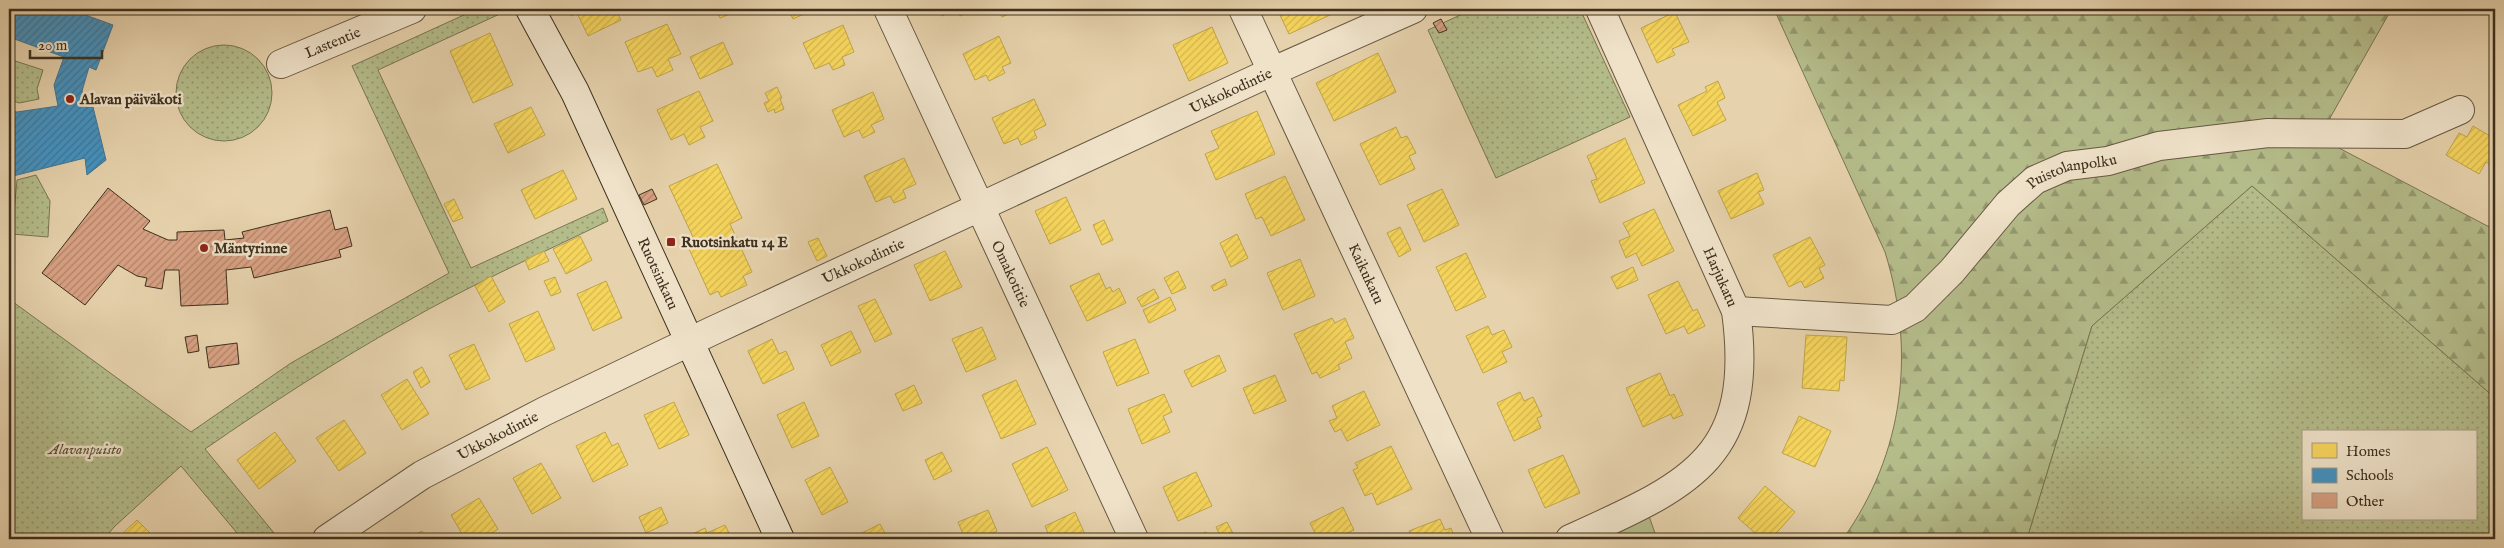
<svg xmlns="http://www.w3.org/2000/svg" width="2504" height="548" viewBox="0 0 2504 548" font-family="'IM FELL English',serif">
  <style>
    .grass { fill: #b4bc8a; stroke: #797654 }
    .forest { fill: url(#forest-firs); stroke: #797654 }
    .park { fill: url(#park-dots); stroke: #797654; fill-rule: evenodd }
    .homes { fill: url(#homes-hatch); stroke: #bfa449 }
    .schools { fill: url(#schools-hatch); stroke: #427592 }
    .building { fill: url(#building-hatch); stroke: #3e301e }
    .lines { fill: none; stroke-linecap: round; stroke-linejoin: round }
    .street-casing { stroke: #685842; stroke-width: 30 }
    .secondary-casing { stroke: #3e301e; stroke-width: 30 }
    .street { stroke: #efe2c9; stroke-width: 28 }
    .secondary { stroke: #efe2c9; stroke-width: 28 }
    .poi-dot { fill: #8f2418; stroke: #efe2c9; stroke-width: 2 }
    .labels { text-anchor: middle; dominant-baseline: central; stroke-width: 5; stroke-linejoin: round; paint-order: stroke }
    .street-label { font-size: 15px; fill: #3e301e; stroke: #efe2c9 }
    .poi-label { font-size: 15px; font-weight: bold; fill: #3e301e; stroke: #efe2c9; text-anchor: start }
    .park-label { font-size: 15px; font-style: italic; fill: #564c34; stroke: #efe2c9 }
  </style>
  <defs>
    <pattern id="forest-firs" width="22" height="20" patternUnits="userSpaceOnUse" patternTransform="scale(1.25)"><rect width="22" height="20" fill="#b4bc8a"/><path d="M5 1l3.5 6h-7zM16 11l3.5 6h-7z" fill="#949970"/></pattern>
    <pattern id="park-dots" width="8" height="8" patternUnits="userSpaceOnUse" patternTransform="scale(1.25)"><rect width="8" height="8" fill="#b4bc8a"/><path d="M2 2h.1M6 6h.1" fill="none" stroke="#949970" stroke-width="1.8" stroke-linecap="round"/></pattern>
    <pattern id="homes-hatch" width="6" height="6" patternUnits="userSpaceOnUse" patternTransform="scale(1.25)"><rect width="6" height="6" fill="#f6d55c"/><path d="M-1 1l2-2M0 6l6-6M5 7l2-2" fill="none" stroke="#d4b750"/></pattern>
    <pattern id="schools-hatch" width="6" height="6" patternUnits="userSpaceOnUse" patternTransform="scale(1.25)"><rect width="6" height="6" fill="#4393c3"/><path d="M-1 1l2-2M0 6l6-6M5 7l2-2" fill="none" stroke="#39789e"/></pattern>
    <pattern id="building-hatch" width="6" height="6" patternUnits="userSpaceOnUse" patternTransform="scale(1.25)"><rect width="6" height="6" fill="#d8a183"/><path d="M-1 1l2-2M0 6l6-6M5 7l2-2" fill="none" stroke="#b1846b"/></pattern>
  </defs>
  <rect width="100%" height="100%" fill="#e6d2ac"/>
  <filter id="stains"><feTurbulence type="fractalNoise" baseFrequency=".004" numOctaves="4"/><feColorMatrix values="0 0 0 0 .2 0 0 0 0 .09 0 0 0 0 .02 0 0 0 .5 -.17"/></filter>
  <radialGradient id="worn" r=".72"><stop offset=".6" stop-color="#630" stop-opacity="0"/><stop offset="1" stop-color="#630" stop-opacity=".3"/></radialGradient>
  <!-- grass -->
  <path class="grass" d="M1649,516L1657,539H1590Z"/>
  <!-- forest -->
  <path class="forest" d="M1774,9H2395L2391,10L2330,118L2337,147L2495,230V398L2252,186L2092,326L2027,539H1843C1904,453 1916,352 1885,252Z"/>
  <!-- park -->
  <path class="park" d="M477,9H501L504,12L378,70L471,268L603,208L608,221C540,254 470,285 404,323C336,361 270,404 205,449L279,539H242L181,466L114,527L104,539H9V299L191,432L291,363L449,273L352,66Z
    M1473,9H1580L1630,117L1496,178L1428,30Z
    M176 93a48 48 0 1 1 96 0a48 48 0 1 1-96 0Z
    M9,59L43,70L37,89L39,99L19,103L9,99Z
    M36,175L50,201L48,237L12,234L17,180Z
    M2252,186L2495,398V539H2027L2092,326ZM2303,432H2475V519H2303Z"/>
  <!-- homes -->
  <path class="homes" d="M567,9H615L621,20L588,36L577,13L571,16Z
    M716,9H742L720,18Z
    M788,9H815L793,19Z
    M939,9H976L960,16L957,9L942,16Z
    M998,9H1020L1002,17Z
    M1277,9H1343L1289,34Z
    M1675,12L1689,42L1672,49L1675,55L1657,63L1641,28Z
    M667,24L681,54L668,59L673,70L657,77L652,67L638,72L625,42Z
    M843,25L854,52L842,57L845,65L833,70L829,63L815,69L803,43Z
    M1212,27L1228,63L1189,81L1173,45Z
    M490,33L513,85L473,103L450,51Z
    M999,36L1011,63L1002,67L1005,73L989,81L986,75L975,80L963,54Z
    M723,42L733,64L700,79L690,57Z
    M1378,53L1396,92L1334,121L1316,83Z
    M1718,81L1725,98L1717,102L1726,120L1693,136L1678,105L1707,91L1705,87Z
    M777,87L782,98L780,99L784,109L775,113L774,109L768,112L764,103L769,101L765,93Z
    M699,91L713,121L700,127L705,137L689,145L684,134L671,140L657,110Z
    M873,92L884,119L871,125L875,132L863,138L859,130L844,137L832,110Z
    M1034,99L1046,125L1034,131L1037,138L1021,145L1018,138L1004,144L992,118Z
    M531,107L545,135L508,153L494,124Z
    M1257,111L1275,154L1216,180L1205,154L1219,148L1211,131Z
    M2473,126L2495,139V167L2486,162L2479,174L2446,155L2459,133L2467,137Z
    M1396,127L1401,138L1407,136L1416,153L1409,156L1415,169L1380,185L1360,144Z
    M1625,138L1645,183L1600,203L1591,181L1597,179L1587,156Z
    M904,158L916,184L903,190L906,198L894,203L890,196L876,202L864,176Z
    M717,164L742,218L730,224L752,272L743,276L747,285L721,297L718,291L710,295L685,240L693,237L669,186Z
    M563,170L577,199L535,219L521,190Z
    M1757,173L1764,190L1758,192L1764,204L1731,219L1718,191Z
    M1285,176L1305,220L1271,236L1262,217L1256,219L1245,194Z
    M1442,189L1459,225L1424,242L1407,205Z
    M1066,197L1081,230L1050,244L1035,211Z
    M454,199L463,218L453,222L444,204Z
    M1654,209L1674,251L1642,266L1636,253L1626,258L1619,241L1630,236L1623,223Z
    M1104,220L1113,240L1102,245L1093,225Z
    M1400,227L1411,250L1399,257L1387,233Z
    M1237,234L1248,258L1231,267L1220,243Z
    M580,236L592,260L566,274L553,249Z
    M1810,237L1825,265L1819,268L1824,278L1805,288L1801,281L1789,287L1773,255Z
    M818,238L827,256L817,261L808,242Z
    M544,251L549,261L529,270L525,260Z
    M945,251L962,287L930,301L914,265Z
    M1466,253L1486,297L1456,311L1436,267Z
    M1300,259L1315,296L1283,310L1267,273Z
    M1633,267L1638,280L1617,289L1611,277Z
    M1178,271L1186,288L1172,294L1164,278Z
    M1099,273L1106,289L1110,287L1113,292L1119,288L1126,303L1087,321L1070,286Z
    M491,276L505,302L489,312L475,286Z
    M555,277L561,292L551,296L544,281Z
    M1225,279L1227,285L1214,291L1211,286Z
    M606,281L622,318L593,331L577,294Z
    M1678,281L1693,311L1697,309L1705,326L1688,334L1684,326L1666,334L1648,295Z
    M1154,289L1159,298L1142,307L1137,298Z
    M1170,297L1176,310L1149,323L1143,310Z
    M875,299L892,334L875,342L858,306Z
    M538,311L555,349L526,362L509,324Z
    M1332,318L1335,323L1345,318L1354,338L1345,342L1352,358L1338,365L1340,369L1320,378L1317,372L1312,374L1294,334Z
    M1488,326L1492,335L1504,330L1512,347L1502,352L1507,362L1483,373L1466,336Z
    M982,327L996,359L966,372L952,339Z
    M851,331L861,352L831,366L821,345Z
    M1806,335L1847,337L1844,381L1840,380L1839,391L1802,388Z
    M772,339L779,354L786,351L794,369L763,384L748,351Z
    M1135,339L1149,373L1117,386L1103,352Z
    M474,344L490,379L466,390L449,355Z
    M1219,355L1226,371L1192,387L1184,371Z
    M422,367L430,382L421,388L413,372Z
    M1660,373L1670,396L1674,394L1683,415L1673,419L1671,414L1643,427L1626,388Z
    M1275,375L1286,401L1254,414L1243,388Z
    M407,379L429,414L402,430L381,395Z
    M1016,380L1036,424L1001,439L982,395Z
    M914,385L922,403L903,411L895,394Z
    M1364,391L1380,425L1347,441L1341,429L1335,432L1329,421L1337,418L1332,406Z
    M1520,392L1524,401L1533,397L1542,416L1537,418L1541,428L1514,441L1497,403Z
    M1164,394L1172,412L1163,416L1170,432L1142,444L1128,409Z
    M674,402L689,435L659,449L644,415Z
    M804,402L819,436L792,448L777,415Z
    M1799,416L1831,431L1815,467L1782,453Z
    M344,420L366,453L339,471L316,438Z
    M275,432L296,461L259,489L237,460Z
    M605,432L612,446L618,443L628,465L593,482L576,446Z
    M1391,446L1412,489L1377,505L1372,493L1365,496L1353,470L1358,468L1355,463Z
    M1047,447L1068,490L1032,507L1012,464Z
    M942,452L952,471L934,480L925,460Z
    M1563,455L1580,493L1545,508L1528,470Z
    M541,463L561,498L532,514L513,478Z
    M830,467L848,502L822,515L805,480Z
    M1196,472L1212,506L1178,521L1163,487Z
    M1765,486L1795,512L1771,539H1762L1738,518Z
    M479,498L498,529L482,539H465L451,515Z
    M661,507L668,523L646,533L639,517Z
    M1343,507L1354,530L1333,539H1318L1310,523Z
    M988,510L997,531L978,539H965L958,522Z
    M1075,512L1087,539H1042L1049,536L1045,526Z
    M1440,519L1445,530L1451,528L1455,539H1413L1409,531Z
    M137,520L156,539H124L120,536Z
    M1227,522L1236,539H1191L1206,532L1209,538L1219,533L1216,527Z
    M880,524L888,539H850Z
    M725,525L732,539H682L705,528L707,533Z
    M422,531L427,539H407Z"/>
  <!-- schools -->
  <path class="schools" d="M9,9H69L113,25L96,70L89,67L82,91L86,107H93L106,160L87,175L85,158L9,177V110L17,112L58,106L54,85L64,57L9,37Z"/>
  <!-- building -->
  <path class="building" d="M1441,19L1447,30L1439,33L1433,23Z
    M108,188L150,221L143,229L168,240H177V232L224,230L225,240L244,238L242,232L330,210L335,230L347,227L352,246L339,250L341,257L254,278L251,267L226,270L228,304L181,306L179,270H165L162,289L145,286L147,278L137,276L118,265L85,305L42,273Z
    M652,189L657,199L644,205L639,195Z
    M197,335L199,351L188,353L185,337Z
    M237,343L239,364L209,368L206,347Z"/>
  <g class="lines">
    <!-- street casing -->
    <g class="street-casing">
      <g id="street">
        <path id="s1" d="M888,9L1134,539"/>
        <path id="s2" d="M1243,9L1490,539"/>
        <path id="s3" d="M281,64L412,9"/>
        <path id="s4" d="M1736,311L1892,320L1915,308L1952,271L2008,204L2035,180L2067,166L2108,161L2159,146L2268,133L2405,134L2460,110"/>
        <path id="s5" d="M327,539L422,475L545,411L712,331L1271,72L1413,9"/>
        <path d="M1570,539C1689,485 1756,459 1736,311L1600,9"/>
      </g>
    </g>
    <!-- secondary casing -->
    <g class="secondary-casing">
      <g id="secondary">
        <path id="s6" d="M530,9L575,92L780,539"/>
      </g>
    </g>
    <!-- street -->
    <use href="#street" class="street"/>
    <!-- secondary -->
    <use href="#secondary" class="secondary"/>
  </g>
  <!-- markers -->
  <g class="poi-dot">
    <circle cx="70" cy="99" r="5"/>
    <rect x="666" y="237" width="10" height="10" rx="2.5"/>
    <circle cx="204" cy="248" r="5"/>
  </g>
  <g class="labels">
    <!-- street labels -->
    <g class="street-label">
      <text stroke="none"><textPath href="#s3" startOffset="56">Lastentie</textPath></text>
      <text stroke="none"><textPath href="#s5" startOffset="1010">Ukkokodintie</textPath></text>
      <text stroke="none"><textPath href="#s4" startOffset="396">Puistolanpolku</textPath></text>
      <text stroke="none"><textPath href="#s5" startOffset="605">Ukkokodintie</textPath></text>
      <text stroke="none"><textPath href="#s6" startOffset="294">Ruotsinkatu</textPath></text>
      <text stroke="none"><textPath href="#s1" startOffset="292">Omakotitie</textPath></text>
      <text stroke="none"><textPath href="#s2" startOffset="292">Kaikukatu</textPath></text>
      <text transform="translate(1720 277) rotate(66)">Harjukatu</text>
      <text stroke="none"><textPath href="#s5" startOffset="200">Ukkokodintie</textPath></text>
    </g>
    <!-- poi labels -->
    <g class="poi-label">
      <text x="80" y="99">Alavan päiväkoti</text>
      <text x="681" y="242">Ruotsinkatu 14 E</text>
      <text x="214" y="248">Mäntyrinne</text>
    </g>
    <!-- park labels -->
    <g class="park-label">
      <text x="85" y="449">Alavanpuisto</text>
    </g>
  </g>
  <!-- margin -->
  <rect width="2504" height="548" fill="none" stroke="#e6d2ac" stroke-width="30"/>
  <rect x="10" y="10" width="2484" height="528" fill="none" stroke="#3e301e" stroke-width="2.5"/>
  <rect x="15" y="15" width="2474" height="518" fill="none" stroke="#3e301e"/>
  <!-- legend -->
  <rect x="2302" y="430" width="175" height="90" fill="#efe2c9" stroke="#a89b85"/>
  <rect x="2312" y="443" width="25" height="15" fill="#f6d55c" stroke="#a89b85"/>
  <text x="2346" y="456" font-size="15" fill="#3e301e">Homes</text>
  <rect x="2312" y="468" width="25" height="15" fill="#4393c3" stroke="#a89b85"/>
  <text x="2346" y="480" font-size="15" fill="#3e301e">Schools</text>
  <rect x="2312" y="493" width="25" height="15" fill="#d8a183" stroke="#a89b85"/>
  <text x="2346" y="506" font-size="15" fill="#3e301e">Other</text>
  <!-- scale -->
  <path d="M30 50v8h72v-8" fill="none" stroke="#3e301e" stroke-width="2.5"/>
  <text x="38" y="50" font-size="15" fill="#3e301e" stroke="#efe2c9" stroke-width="4" paint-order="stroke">20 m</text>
  <rect width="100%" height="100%" filter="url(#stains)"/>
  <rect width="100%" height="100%" fill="url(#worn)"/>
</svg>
